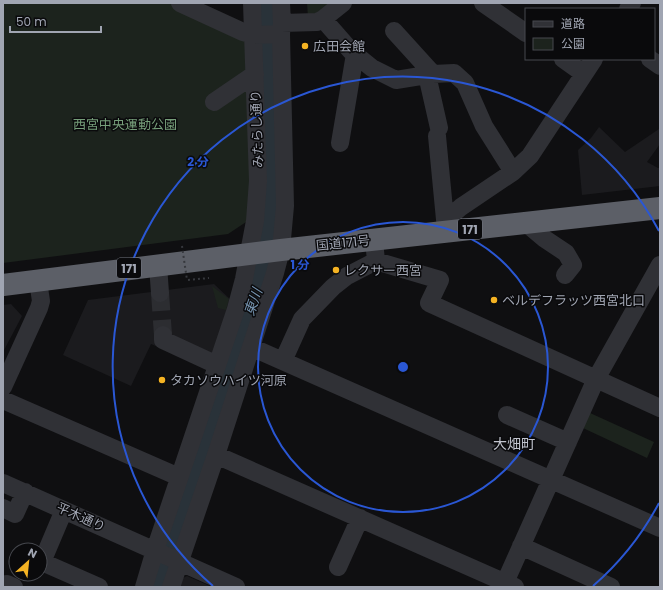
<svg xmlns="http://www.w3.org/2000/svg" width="663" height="590" viewBox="0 0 663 590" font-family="Poppins,'Noto Sans JP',sans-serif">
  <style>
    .built { fill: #1b1b1e }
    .green { fill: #1c231d }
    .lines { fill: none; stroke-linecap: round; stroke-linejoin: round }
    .river { stroke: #293239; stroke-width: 22 }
    .minor-tunnel { stroke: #2c2d31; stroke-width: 18; stroke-dasharray: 18 9; stroke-linecap: butt }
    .path { stroke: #36383d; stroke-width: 2; stroke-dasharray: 2 3; stroke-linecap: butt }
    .minor { stroke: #303136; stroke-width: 18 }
    .highway { stroke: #5c5f67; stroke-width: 22 }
    .path-bridge { stroke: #36383d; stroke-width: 2; stroke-dasharray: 2 3; stroke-linecap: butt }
    .ring { fill: none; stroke: #2a57d4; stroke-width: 2 }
    .poi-dot { fill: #f5b323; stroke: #0a0a0c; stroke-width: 1.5 }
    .labels { text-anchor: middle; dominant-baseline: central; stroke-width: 3; stroke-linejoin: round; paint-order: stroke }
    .shield { fill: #0a0a0c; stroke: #737680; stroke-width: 1 }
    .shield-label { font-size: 12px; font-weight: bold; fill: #a0a5b2 }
    .poi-label { font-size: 13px; fill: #a0a5b2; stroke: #0a0a0c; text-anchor: start }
    .park-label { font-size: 13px; fill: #769e7a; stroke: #0a0a0c }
    .street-label { font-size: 13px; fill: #a0a5b2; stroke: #0a0a0c }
    .water-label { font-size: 14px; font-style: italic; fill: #7593af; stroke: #0a0a0c }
    .neighbourhood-label { font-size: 14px; fill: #c1c4ce; stroke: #0a0a0c }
    .centre { fill: #2a57d4; stroke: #0a0a0c; stroke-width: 2 }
    .ring-label { font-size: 12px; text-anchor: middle; font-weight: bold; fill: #2a57d4; stroke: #0a0a0c; stroke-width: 3; stroke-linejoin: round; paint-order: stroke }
  </style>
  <rect width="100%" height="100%" fill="#0f0f11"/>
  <!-- built -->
  <path class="built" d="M599,127L625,152L659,129L660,131V144L647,162L658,168H660V186L582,195L578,150L591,138Z
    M214,284L233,302L211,369L151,344L131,386L63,355L88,300Z
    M11,304L22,316L3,352V305Z
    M187,576L212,587H178L181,579Z"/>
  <!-- green -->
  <path class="green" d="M3,3H170L245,37L252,179L249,220L228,234L3,263Z
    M307,3H335L308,17Z
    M212,286L229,299L226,310L218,308Z
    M590,413L654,442L647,458L583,428Z"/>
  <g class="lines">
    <!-- river -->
    <path class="river" d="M156,587L262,274L271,206L266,3"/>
    <!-- minor-tunnel -->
    <path class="minor-tunnel" d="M160,293L163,335"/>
    <!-- path -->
    <path class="path" d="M188,280L209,278"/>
    <!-- minor -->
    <path class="minor" d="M180,3L243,32L254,35L281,34
      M483,3L526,33
      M628,9L632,3
      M323,19L351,51L372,68L396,80L433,74L454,73L465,83L484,126L513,172
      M282,23L317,22L323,19L343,3
      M394,31L433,74
      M563,59L584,74
      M650,59L660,66
      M427,75L439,128
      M214,102L255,74
      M437,136L446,230
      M340,143L355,54
      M526,223L545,239L566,253L573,265L565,275
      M450,231L454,213L461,207L513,172L530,156L594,59
      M374,240L376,261L440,280L429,303L660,408
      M158,265L160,293
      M163,335V340L217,365
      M251,347L660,528
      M283,361L302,319L333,287L347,276L376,261
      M3,387L39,308L41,301L38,281
      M3,400L179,477
      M507,415L568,442
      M216,455L515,587
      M3,483L236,587
      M3,508L15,514L25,492
      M64,510L42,562L99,587
      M521,546L611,587
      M338,567L360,518
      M5,587L7,584L14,587
      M144,587L155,550L236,309L244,279L255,221L258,181L252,3
      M171,587L216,455L275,273L281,250L285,206L281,34L282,23L281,3
      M503,587L596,379L660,265"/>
    <!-- highway -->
    <path class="highway" d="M3,285L281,250L660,208"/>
    <!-- path-bridge -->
    <path class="path-bridge" d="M182,246L187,280"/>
  </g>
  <!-- distance rings -->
  <g class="ring">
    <circle cx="403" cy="367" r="145"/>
    <path d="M659 503A290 290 0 0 1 593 586M213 586A290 290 0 1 1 659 231"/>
  </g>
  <!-- markers -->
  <g class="poi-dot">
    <circle cx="305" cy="46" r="4"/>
    <circle cx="336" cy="270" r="4"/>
    <circle cx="494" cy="300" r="4"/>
    <circle cx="162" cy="380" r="4"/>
  </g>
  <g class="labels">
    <!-- shield labels -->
    <g class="shield">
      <rect x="458" y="219" width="24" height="20" rx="3"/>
      <rect x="117" y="258" width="24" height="20" rx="3"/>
    </g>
    <g class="shield-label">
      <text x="470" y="229">171</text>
      <text x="129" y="268">171</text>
    </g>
    <!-- poi labels -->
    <g class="poi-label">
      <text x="313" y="46">広田会館</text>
      <text x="344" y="270">レクサー西宮</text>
      <text x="502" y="300">ベルデフラッツ西宮北口</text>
      <text x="170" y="380">タカソウハイツ河原</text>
    </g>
    <!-- park labels -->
    <g class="park-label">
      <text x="125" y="124">西宮中央運動公園</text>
    </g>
    <!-- street labels -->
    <g class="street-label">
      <text transform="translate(257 129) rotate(-92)">みたらし通り</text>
      <text transform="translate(343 243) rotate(-6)">国道171号</text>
      <text transform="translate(81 517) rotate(24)">平木通り</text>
    </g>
    <!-- water labels -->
    <g class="water-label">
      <text transform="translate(253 302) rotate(-71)">東川</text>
    </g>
    <!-- neighbourhood labels -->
    <g class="neighbourhood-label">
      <text x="514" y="444">大畑町</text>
    </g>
  </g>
  <circle cx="403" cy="367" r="6" class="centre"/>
  <g class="ring-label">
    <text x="198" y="166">2 分</text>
    <text x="300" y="269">1 分</text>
  </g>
  <!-- border -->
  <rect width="663" height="590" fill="none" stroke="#a0a5b2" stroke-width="8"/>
  <!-- legend -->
  <rect x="525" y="8" width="130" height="52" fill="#0a0a0c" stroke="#46484e"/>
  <rect x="533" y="21" width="20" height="6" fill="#303136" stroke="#46484e"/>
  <text x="561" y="28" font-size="12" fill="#a0a5b2">道路</text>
  <rect x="533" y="38" width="20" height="12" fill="#1c231d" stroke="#46484e"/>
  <text x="561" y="48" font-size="12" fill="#a0a5b2">公園</text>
  <!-- north arrow -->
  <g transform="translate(28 562) rotate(27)"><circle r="19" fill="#0a0a0c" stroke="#46484e"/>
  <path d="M0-3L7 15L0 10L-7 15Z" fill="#f5b323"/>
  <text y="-6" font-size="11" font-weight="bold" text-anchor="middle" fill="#a0a5b2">N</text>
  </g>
  <!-- scale -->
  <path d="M10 26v6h91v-6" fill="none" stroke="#a0a5b2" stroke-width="2"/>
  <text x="16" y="26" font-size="12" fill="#a0a5b2" stroke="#0a0a0c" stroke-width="3" paint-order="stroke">50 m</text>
</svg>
